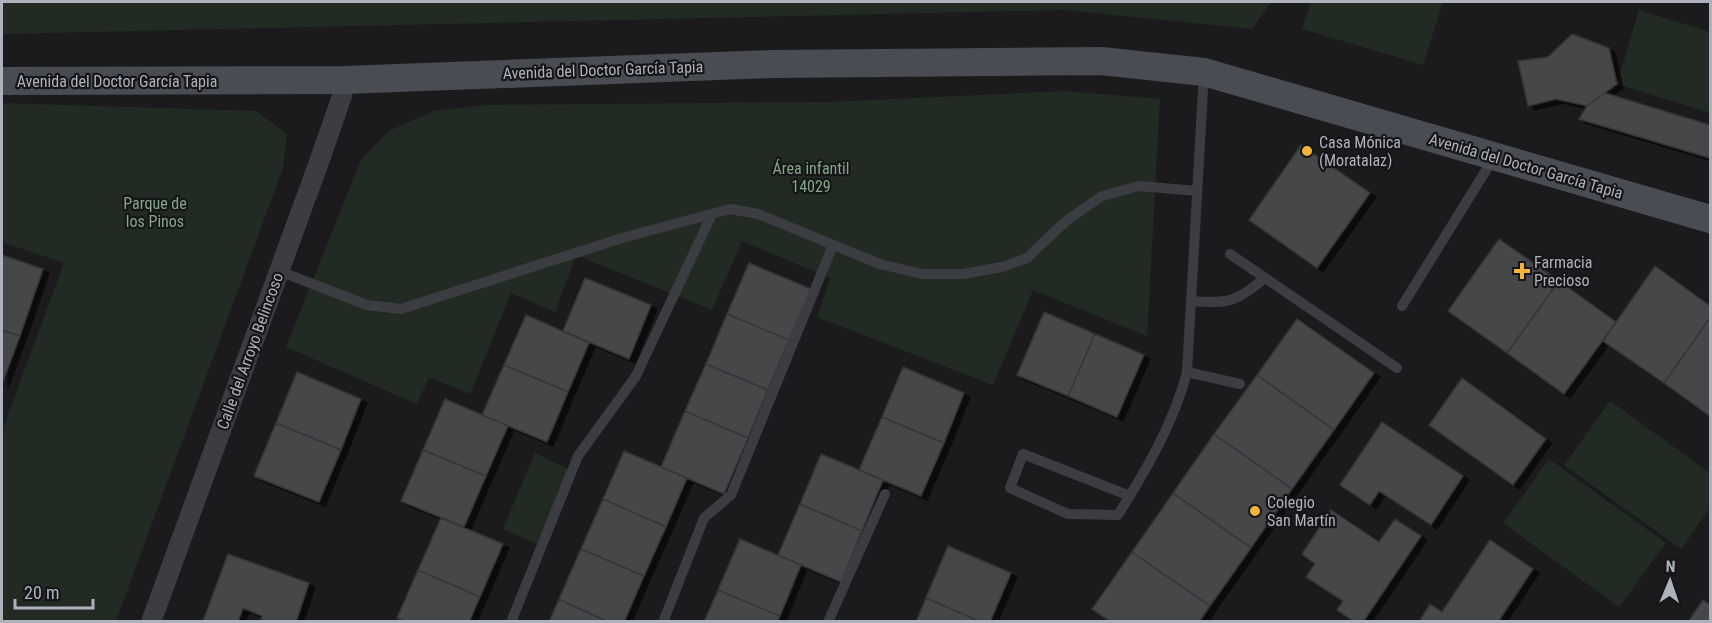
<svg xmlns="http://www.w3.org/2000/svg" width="1712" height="623" viewBox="0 0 1712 623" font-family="'Roboto Condensed',sans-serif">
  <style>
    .green { fill: #222b23 }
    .building { fill: #45464a; stroke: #353539; stroke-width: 1.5; filter: url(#shadow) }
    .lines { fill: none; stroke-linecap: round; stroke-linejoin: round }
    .lane { stroke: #3c3d42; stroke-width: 10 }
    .street { stroke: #3c3d42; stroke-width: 20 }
    .secondary { stroke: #494c52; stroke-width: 28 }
    .poi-dot { fill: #f4b43c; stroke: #161618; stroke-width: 2 }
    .labels { text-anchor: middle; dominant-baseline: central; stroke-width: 4.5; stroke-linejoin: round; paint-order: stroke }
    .street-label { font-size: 16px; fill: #adb2bc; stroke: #161618 }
    .poi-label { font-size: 16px; fill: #adb2bc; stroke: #161618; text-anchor: start }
    .park-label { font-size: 16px; fill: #84a786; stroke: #161618 }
  </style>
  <defs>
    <filter id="shadow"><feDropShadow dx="6" dy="4" stdDeviation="0" flood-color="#0009"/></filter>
  </defs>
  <rect width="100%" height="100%" fill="#1b1b1d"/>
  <!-- green -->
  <path class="green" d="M2,2H1271L1252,29L1066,10L2,34Z
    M1311,2H1443L1423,65L1302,29Z
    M1639,10L1710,32V113L1617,84Z
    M1064,91L1160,99L1147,336L1033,290L993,385L817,317L830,278L742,241L712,310L576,255L555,312L511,293L470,394L429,377L417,404L286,347L361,160L389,131L434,111L484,105L828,102Z
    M2,103L256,111L287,134L283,168L116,621H2V431L64,263L2,242Z
    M1610,401L1710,473V508L1681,549L1564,465Z
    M535,453L571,470L537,544L503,529Z
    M1549,459L1666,543L1619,607L1503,523Z"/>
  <!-- building -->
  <path class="building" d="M1572,34L1609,48L1617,84L1587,106L1556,99L1528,106L1518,61L1548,57Z
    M1605,93L1710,125V158L1579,119L1587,106Z
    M1301,145L1370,193L1317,268L1249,220Z
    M1499,239L1559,281L1507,353L1448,311Z
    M2,255L43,269L20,336L2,330Z
    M749,263L811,289L789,340L727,314Z
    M1655,266L1710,306V318L1664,383L1603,341Z
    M585,278L651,305L629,359L563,331Z
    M1559,281L1616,322L1564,394L1507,353Z
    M1044,312L1095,334L1068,396L1017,375Z
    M727,314L789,340L768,390L706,364Z
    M526,315L589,343L568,392L504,365Z
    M1710,318V416L1664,383Z
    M1297,319L1374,373L1334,430L1257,375Z
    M2,330L20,336L2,384Z
    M1095,334L1144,355L1117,417L1068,396Z
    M706,364L768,390L748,438L685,411Z
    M504,365L568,392L547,442L482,415Z
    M903,367L964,393L944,443L882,417Z
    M297,372L361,399L341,450L276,423Z
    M1257,375L1334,430L1292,489L1214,434Z
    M1462,378L1546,439L1513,485L1429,425Z
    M445,399L508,426L486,476L423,450Z
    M685,411L748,438L724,494L661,467Z
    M882,417L944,443L921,496L859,470Z
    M1382,422L1463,476L1431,525L1379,491L1370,505L1340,485Z
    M276,423L341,450L319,502L254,476Z
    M1214,434L1292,489L1251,548L1173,493Z
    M423,450L486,476L464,527L401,501Z
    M624,451L687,478L666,527L603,499Z
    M821,454L883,480L862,531L800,504Z
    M1173,493L1251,548L1210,606L1132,552Z
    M603,499L666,527L644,576L581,549Z
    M800,504L862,531L841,582L778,555Z
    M1331,510L1379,542L1395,519L1421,536L1363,622H1355L1337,610L1343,601L1306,577L1315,564L1302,554Z
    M441,518L503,544L480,597L418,570Z
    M740,539L801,565L780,616L718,590Z
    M1490,540L1533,569L1498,622H1419L1430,604L1442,612Z
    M948,546L1011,573L990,622H981L926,598Z
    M581,549L644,576L624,622H608L559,599Z
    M1132,552L1210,606L1199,622H1111L1092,609Z
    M228,554L309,583L296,622H260L262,616L243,608L238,622L203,621Z
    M418,570L480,597L469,622H406L397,618Z
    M718,590L780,616L777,622H704Z
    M926,598L981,622H916Z
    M559,599L608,622H549Z
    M1703,600L1710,605V622H1688Z"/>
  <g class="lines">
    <!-- lane -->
    <path class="lane" d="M1230,254L1397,368
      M279,271L367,305L401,309L622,238L730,209L758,214L880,264L922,274H963L1002,267L1027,258L1066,221L1102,196L1139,186L1197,191
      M1191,301C1230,304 1235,302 1265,278
      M1402,306L1493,159
      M1187,372L1240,384
      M1130,496L1023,454L1010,488L1068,514L1118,515C1146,470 1174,423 1187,372L1204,72
      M511,622L578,456L636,376L712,214
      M663,622L704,518L731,495L833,245
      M828,622L885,494"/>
    <!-- street -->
    <path class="street" d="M151,622L319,162L342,96L344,80"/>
    <!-- secondary -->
    <path class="secondary" d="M2,81L344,80L773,64L1101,61L1204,72L1710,219"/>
  </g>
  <!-- markers -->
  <g class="poi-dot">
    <circle cx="1307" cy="151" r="6"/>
    <path d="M1519 262h6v6h6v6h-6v6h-6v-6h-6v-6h6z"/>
    <circle cx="1255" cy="511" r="6"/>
  </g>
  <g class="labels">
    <!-- street labels -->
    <g class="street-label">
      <text transform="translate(603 70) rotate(-2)">Avenida del Doctor García Tapia</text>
      <text x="117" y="81">Avenida del Doctor García Tapia</text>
      <text transform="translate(1526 166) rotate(16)">Avenida del Doctor García Tapia</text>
      <text transform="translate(250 351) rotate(-70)">Calle del Arroyo Belincoso</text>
    </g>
    <!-- poi labels -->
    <g class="poi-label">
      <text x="1319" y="142">Casa Mónica<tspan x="1319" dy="18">(Moratalaz)</tspan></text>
      <text x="1534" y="262">Farmacia<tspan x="1534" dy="18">Precioso</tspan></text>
      <text x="1267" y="502">Colegio<tspan x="1267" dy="18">San Martín</tspan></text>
    </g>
    <!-- park labels -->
    <g class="park-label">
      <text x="811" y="168">Área infantil<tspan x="811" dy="18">14029</tspan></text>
      <text x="155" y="203">Parque de<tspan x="155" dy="18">los Pinos</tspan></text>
    </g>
  </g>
  <!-- border -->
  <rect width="1712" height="623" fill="none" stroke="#adb2bc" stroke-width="6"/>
  <!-- north arrow -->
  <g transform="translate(1670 581) rotate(2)" stroke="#161618" stroke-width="4.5" paint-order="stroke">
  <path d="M0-4.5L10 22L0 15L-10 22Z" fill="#adb2bc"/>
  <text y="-9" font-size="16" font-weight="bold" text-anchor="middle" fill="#adb2bc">N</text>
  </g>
  <!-- scale -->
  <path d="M15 599v9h78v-9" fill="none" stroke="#adb2bc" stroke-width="3"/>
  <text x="24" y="599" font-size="18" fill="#adb2bc" stroke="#161618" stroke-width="4.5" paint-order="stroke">20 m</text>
</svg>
